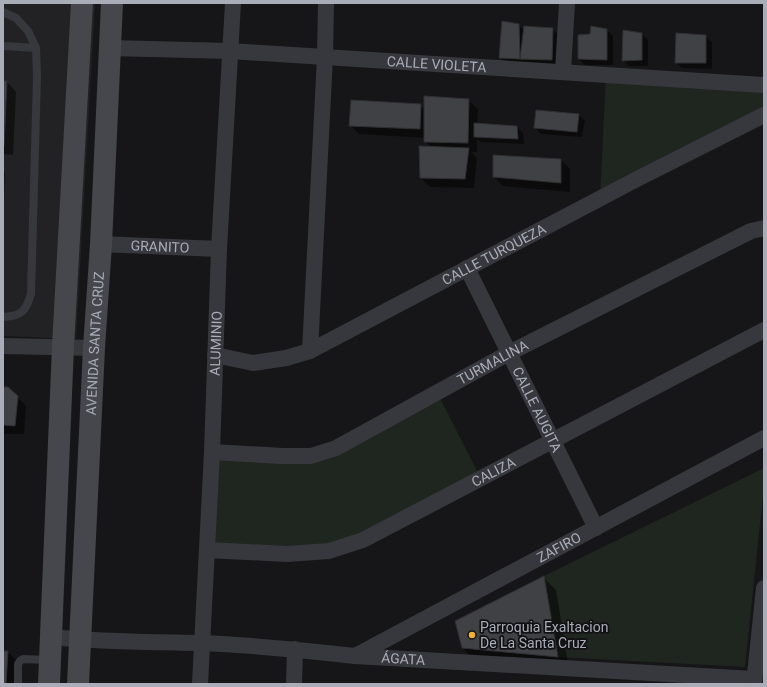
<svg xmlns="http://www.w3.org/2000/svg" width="767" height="687" viewBox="0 0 767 687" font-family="Roboto,sans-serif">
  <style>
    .built { fill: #222225 }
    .green { fill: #1e261f }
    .shadow { fill: #0007 }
    .building { fill: #404145; stroke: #303034 }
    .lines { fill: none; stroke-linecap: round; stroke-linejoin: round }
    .lane { stroke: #37383d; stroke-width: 8 }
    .street { stroke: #37383d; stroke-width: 16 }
    .secondary { stroke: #45474d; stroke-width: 22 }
    .poi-dot { fill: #f2b134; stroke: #111113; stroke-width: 1.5 }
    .labels { text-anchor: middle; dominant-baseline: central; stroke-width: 3.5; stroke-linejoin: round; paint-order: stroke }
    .street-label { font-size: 14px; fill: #a8adb8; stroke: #111113 }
    .poi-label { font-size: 14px; fill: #a8adb8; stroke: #111113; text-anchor: start }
  </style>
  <rect width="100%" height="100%" fill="#161618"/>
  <!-- built -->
  <path class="built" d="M3,3H95L76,339L3,336Z"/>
  <!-- green -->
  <path class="green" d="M606,74L764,85V116L600,198Z
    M437,392L481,479L329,551L207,550L212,452L311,456Z
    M764,468V485L745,667L558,657L544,576Z"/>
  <!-- shadow -->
  <path class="shadow" d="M518,25L524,30L552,29L559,35L558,65L506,64L500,57Z
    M606,29L613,36V65H585L579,59V36L591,35Z
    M642,34L648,40V66H629L623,60Z
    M705,36L712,42V69L682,68L676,62Z
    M3,82H7L16,92L13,155L3,154Z
    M468,100L478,109L477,124L517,127L523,133L524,144L481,142L477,139V152H471L477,158L474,188L430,187L421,178L431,147L426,142L425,138L359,134L350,125L420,105L425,110Z
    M579,115L585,121L582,137L541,134L535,128Z
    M561,160L570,169V192L503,186L494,177Z
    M3,171L5,173L3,219Z
    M3,388H8L26,406L24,434H3Z
    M544,578L556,590L569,669L475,660L462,648Z
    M3,652H8L17,661L15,684H3Z"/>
  <!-- building -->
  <path class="building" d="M502,21L519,24L520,59L499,58Z
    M524,26L553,28L552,60L520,59Z
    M591,26L607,29V60L578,59V35L590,34Z
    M623,30L642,33V60L622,61Z
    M676,33L706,35V63H675Z
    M3,81H7L4,146H3Z
    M424,96L469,99L468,143L424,142Z
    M351,100L421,104L420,129L349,126Z
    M536,110L579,114L577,132L534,128Z
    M474,123L517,126L518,139L474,137Z
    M419,146L469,148L465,179L420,178Z
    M493,155L561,159V183L493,177Z
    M3,387H8L18,396L15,426L3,425Z
    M544,576L558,657L462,648L455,621Z
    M3,651H8L6,684H3Z"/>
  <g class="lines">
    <!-- lane -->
    <path class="lane" d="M3,12L16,18L28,31L36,48L37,76L31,294C26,311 22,316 3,317
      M3,46L36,48
      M18,684V664L20,661L23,659L49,660"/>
    <!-- street -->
    <g class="street">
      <path id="s1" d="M109,48L230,51L764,85"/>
      <path d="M563,71L567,3"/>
      <path id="s2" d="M101,244L219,249"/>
      <path id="s3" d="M467,268L596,528"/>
      <path d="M3,346L94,348"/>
      <path d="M310,351L325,57L326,3"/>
      <path id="s4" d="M215,355L253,363L286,358L310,351L637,179L764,115"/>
      <path id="s5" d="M212,452L283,456H311L336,448L509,353L751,231L764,228"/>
      <path id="s6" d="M207,550L287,554L329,551L363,540L764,330"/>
      <path id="s7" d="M51,637C101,642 150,642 200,643C252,645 303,650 355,656L754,679"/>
      <path id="s8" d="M355,656L764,438"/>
      <path id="s9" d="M200,684L212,452L219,249L233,3"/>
      <path d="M294,684L295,649"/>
      <path d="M754,684L764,588"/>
    </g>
    <!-- secondary -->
    <g class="secondary">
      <path d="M49,684L63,346L82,3"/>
      <path id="s10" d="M78,684L94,348L101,244L112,3"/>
    </g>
  </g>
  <!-- markers -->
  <circle class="poi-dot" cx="472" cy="635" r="4"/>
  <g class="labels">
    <!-- street labels -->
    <g class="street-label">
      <text stroke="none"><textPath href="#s1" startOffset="328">CALLE VIOLETA</textPath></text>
      <text stroke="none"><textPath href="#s2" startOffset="59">GRANITO</textPath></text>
      <text stroke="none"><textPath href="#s4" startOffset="305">CALLE TURQUEZA</textPath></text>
      <text stroke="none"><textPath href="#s9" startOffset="341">ALUMINIO</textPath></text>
      <text stroke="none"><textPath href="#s10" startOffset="341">AVENIDA SANTA CRUZ</textPath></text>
      <text stroke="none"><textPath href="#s5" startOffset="304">TURMALINA</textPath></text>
      <text stroke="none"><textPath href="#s3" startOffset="158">CALLE AUGITA</textPath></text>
      <text stroke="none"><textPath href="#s6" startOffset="305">CALIZA</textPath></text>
      <text stroke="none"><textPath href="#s8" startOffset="231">ZAFIRO</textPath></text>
      <text stroke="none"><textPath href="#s7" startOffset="353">ÁGATA</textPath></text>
    </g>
    <!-- poi labels -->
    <g class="poi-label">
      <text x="480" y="627">Parroquia Exaltacion<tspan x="480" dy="16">De La Santa Cruz</tspan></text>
    </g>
  </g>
  <!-- border -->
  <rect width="767" height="687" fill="none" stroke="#a8adb8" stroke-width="8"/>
</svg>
